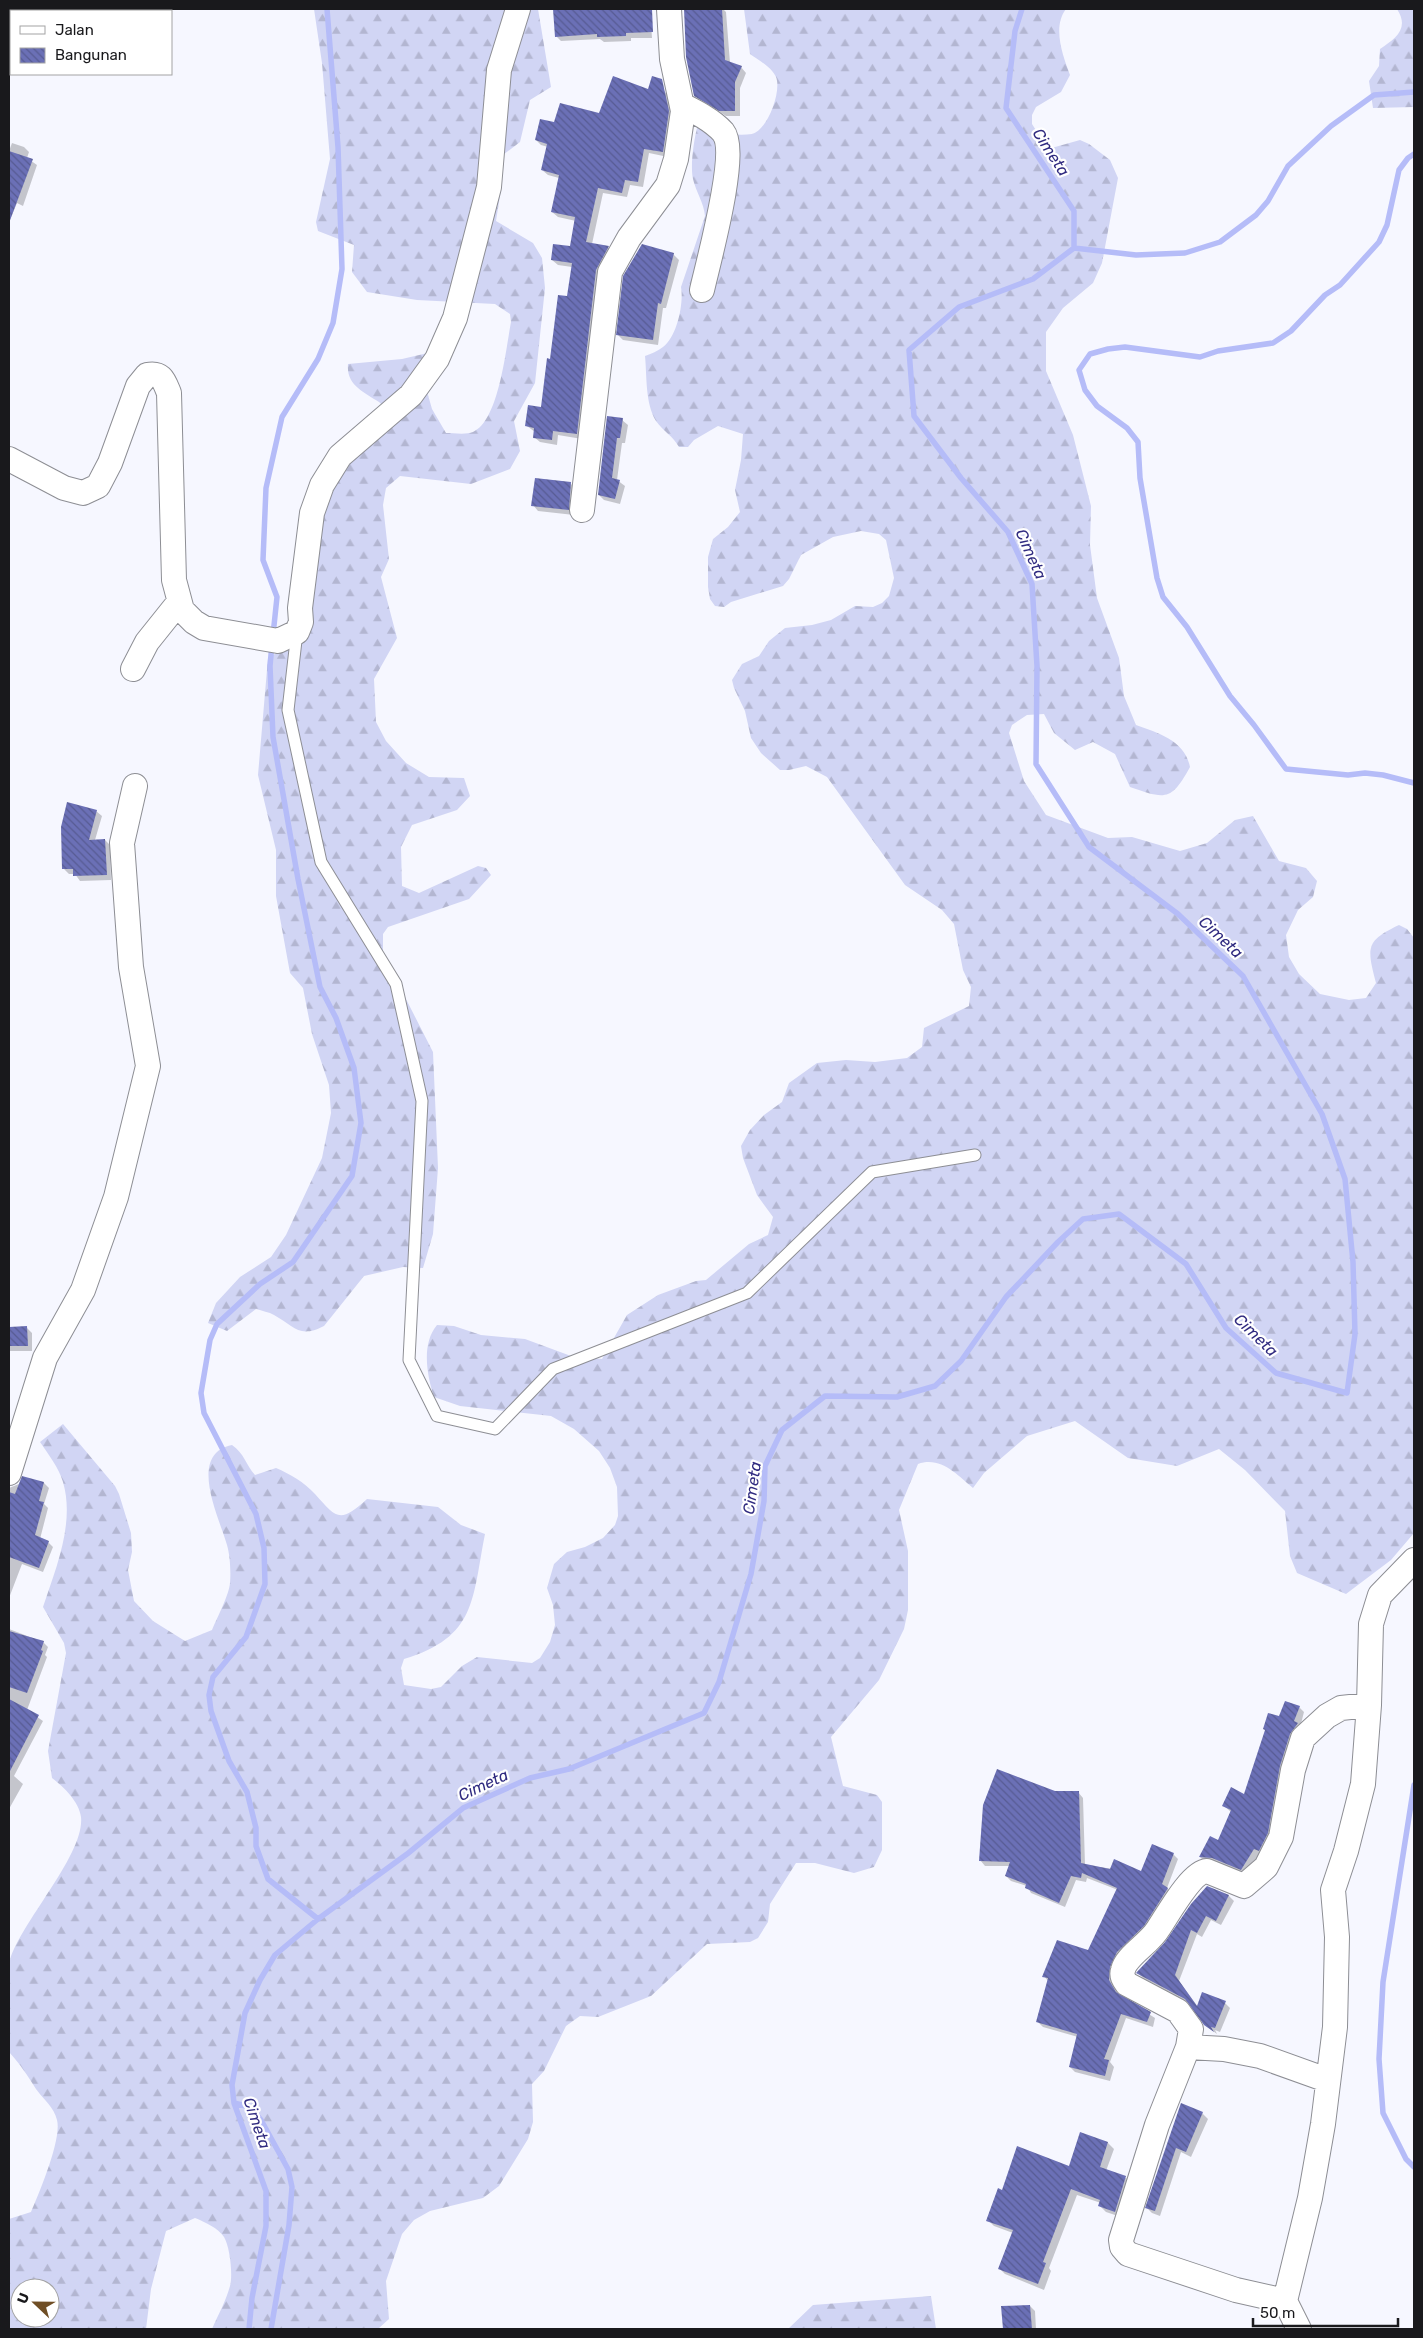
<svg xmlns="http://www.w3.org/2000/svg" width="1423" height="2338" viewBox="0 0 1423 2338" font-family="Rubik,sans-serif">
  <style>
    .forest { fill: url(#forest-firs); fill-rule: evenodd }
    .shadow { fill: #0003 }
    .lines { fill: none; stroke-linecap: round; stroke-linejoin: round }
    .stream { stroke: #b5bcf8; stroke-width: 5.5 }
    .building { fill: url(#building-back-hatch) }
    .service-casing { stroke: #8d8e94; stroke-width: 13 }
    .minor-casing { stroke: #8d8e94; stroke-width: 26 }
    .service { stroke: #fff; stroke-width: 11 }
    .minor { stroke: #fff; stroke-width: 24 }
    .labels { text-anchor: middle; dominant-baseline: central; stroke-width: 4.5; stroke-linejoin: round; paint-order: stroke }
    .water-label { font-size: 16px; font-style: italic; fill: #302b80; stroke: #fff }
  </style>
  <defs>
    <pattern id="forest-firs" width="22" height="20" patternUnits="userSpaceOnUse" patternTransform="scale(1.25)"><rect width="22" height="20" fill="#d1d5f4"/><path d="M5 1l3.5 6h-7zM16 11l3.5 6h-7z" fill="#b3b6d1"/></pattern>
    <pattern id="building-back-hatch" width="6" height="6" patternUnits="userSpaceOnUse" patternTransform="scale(1.25)"><rect width="6" height="6" fill="#6b70b6"/><path d="M-1 5l2 2M0 0l6 6M5-1l2 2" fill="none" stroke="#575b93"/></pattern>
  </defs>
  <rect width="100%" height="100%" fill="#f6f7ff"/>
  <!-- forest -->
  <path class="forest" d="M314,9H538L551,87L530,100L520,142L499,158L502,183L496,221L533,243L542,258L545,288L535,383L514,421L520,451L510,469L471,484L400,476L386,488L383,505L389,559L381,577L397,638L374,679L376,722L386,741L406,763L429,777L464,778L470,796L457,810L412,825L401,847L402,886L419,893L478,866L486,868L491,875L469,899L388,927L383,934V954L433,1052L438,1168L433,1234L423,1268L403,1267L364,1276L324,1326C299,1339 294,1326 274,1315C269,1312 262,1311 256,1309L227,1331L208,1323L216,1303L240,1277L271,1257L286,1235L322,1158L331,1113L329,1085L312,1034L303,988L290,973L276,896V850L258,775L268,658L292,644L297,628L293,560L346,465L392,418C388,412 384,406 379,402C364,392 346,385 348,364L402,359L432,352L426,388L432,409L446,433C453,433 466,435 473,432C499,421 506,348 511,322L510,314L495,304L417,300L367,292L352,272L354,245L318,231L316,222L330,159L322,63Z
    M744,9H1066C1052,27 1063,56 1070,75L1061,92L1036,107L1032,115V124L1048,149L1080,140L1089,144L1110,160L1118,178L1102,263L1093,283L1063,308L1046,332V371L1073,435L1091,506L1090,545L1097,598L1119,658L1124,696L1136,725C1159,733 1185,741 1190,767C1171,802 1165,799 1130,787L1115,754L1093,742L1075,750L1054,733L1044,714L1027,715L1012,725L1009,733L1024,781L1046,815L1108,838L1132,837L1180,851L1207,843L1235,820L1253,816L1279,861L1306,868L1317,881L1313,897L1298,910L1286,935L1289,957L1299,974L1320,994L1349,1000L1366,998L1376,983C1367,948 1365,941 1399,925L1407,929L1414,938V1533L1391,1560L1346,1594L1297,1573L1290,1556L1285,1511L1245,1470L1219,1449L1177,1466L1128,1458L1075,1421L1027,1436L984,1473L973,1488C957,1475 941,1456 918,1464L899,1510L908,1551V1610L904,1629L879,1680L831,1737L843,1786L877,1795L882,1802V1850L874,1867L854,1873L815,1863H796L770,1904L768,1922L758,1938L750,1942L707,1944L651,1996L598,2017L580,2016L566,2026L544,2071L532,2084L533,2122L528,2139L499,2186L483,2198L430,2211L414,2220L402,2234L386,2281L389,2319L379,2328L212,2329C218,2315 226,2301 230,2286C233,2275 230,2247 224,2237C218,2228 205,2222 195,2218L166,2231L151,2289L146,2329H9V2219L31,2212C39,2193 62,2139 57,2120C54,2107 44,2100 36,2089C28,2076 20,2064 9,2052C9,2031 9,2009 9,1987C9,1979 7,1968 10,1960C21,1922 85,1854 81,1817C79,1802 64,1787 52,1778L48,1751L66,1653L64,1643L43,1607C56,1568 75,1523 63,1482C59,1468 48,1454 40,1442L63,1424L115,1486L119,1494L131,1533L132,1552L128,1570L134,1601L153,1621L185,1641L212,1630C217,1618 229,1595 230,1583C231,1572 230,1555 227,1545C219,1517 187,1454 232,1445C244,1453 246,1465 255,1475L276,1468C290,1474 304,1482 315,1494C336,1517 339,1525 367,1499L438,1507L461,1525L485,1534C472,1599 477,1637 404,1659L401,1668L404,1685L431,1689L441,1687L462,1666L477,1657L532,1663L540,1658L550,1642L555,1625L553,1605L547,1588L554,1564L567,1552L585,1547L603,1538L615,1525L618,1516L617,1487L610,1468L599,1451L574,1429L551,1416L460,1406L434,1397C427,1376 421,1344 437,1325L454,1326L481,1335L525,1339L571,1356L602,1359L627,1315L658,1295L696,1281L706,1280L749,1244L768,1235L773,1217L757,1195L743,1158L741,1146L750,1130L764,1115L782,1102L789,1083L817,1063L846,1060L875,1062L907,1058L922,1047L924,1028L969,1006L971,987L963,970L954,924L942,910L905,885L827,777L806,766L789,770H780L761,753L751,738L745,711L734,688L732,680L742,664L759,656L769,641L785,628L812,625L831,620L855,606L873,607L882,603L889,596L894,578L886,540L879,534L861,531L833,537L801,555L789,579L783,586L731,602L724,607L715,606L710,599L708,587V557L713,539L728,527L740,512L735,490L741,460L743,434L718,426L694,440L688,447H679C673,436 663,431 656,421C645,403 647,376 645,356C651,354 658,351 663,347C677,337 684,303 681,287L705,216C704,203 696,192 693,179C690,166 694,140 697,128C714,131 734,137 752,134C767,131 782,91 776,77C772,67 758,60 750,54ZM20,2288H50V2318H20Z
    M1397,9H1414V107L1373,108L1369,81L1379,66L1380,49C1395,39 1410,29 1397,9Z
    M931,2296L936,2329H788L813,2305Z"/>
  <!-- shadow -->
  <path class="shadow" d="M555,9H650L652,38H631V41L604,42L600,39L561,41L556,36Z
    M685,9H723L726,12L730,63L741,67L746,73L740,88V116H726L695,95L687,57Z
    M664,91L669,96L674,118L668,157L649,153L643,187L630,185L627,197L603,193L592,244L608,247L614,252L582,439L558,435L557,445L540,442L534,437L535,432L527,426L542,409L568,297L572,267L558,265L552,260L571,248L576,221L558,217L552,212L559,178L548,175L542,170L548,147L541,145L536,140L555,124L600,115L652,92Z
    M12,143L24,147L29,152L27,158L37,165L23,206L17,203L9,222V151Z
    M673,254L679,260L666,308H663L658,345L623,340L618,335Z
    M622,420L628,425L625,443H622L617,480L625,486L620,504L604,500L599,495Z
    M571,484L576,489L574,515L538,511L533,505Z
    M96,811L102,816L95,840H105L110,845L111,880L80,881L75,874H69L64,869Z
    M9,1328H27L32,1333V1351H9Z
    M44,1483L49,1488L44,1504L48,1508L40,1539L48,1542L53,1547L43,1572L22,1564L9,1598V1488L19,1484Z
    M9,1629L43,1642L48,1647L45,1655L47,1657L27,1710L43,1721L14,1776L23,1784L9,1809Z
    M1299,1707L1304,1712L1272,1838L1264,1855L1260,1853L1247,1874L1205,1862L1200,1857L1210,1838L1218,1842L1231,1812L1224,1806L1245,1795L1280,1718Z
    M1054,1792H1078L1083,1798L1085,1865L1142,1873L1173,1854L1178,1859L1167,1888L1173,1894L1114,1972V1986L1119,1995L1155,2018L1153,2027L1126,2018L1110,2062L1114,2067L1110,2081L1075,2072L1070,2067L1078,2037L1043,2027L1038,2022L1048,1981L1044,1976L1089,1952L1118,1890L1087,1878L1086,1882L1076,1880L1065,1907L1031,1893L1027,1886L1011,1881L1006,1876L1010,1866H985L980,1860Z
    M1207,1887L1229,1896L1234,1901L1221,1925L1211,1920L1202,1937L1197,1934L1179,1981L1198,2007L1225,2003L1230,2008L1220,2032L1215,2030L1217,2034L1205,2025L1189,2003L1143,1978L1138,1973L1166,1943Z
    M1181,2104L1202,2113L1208,2119L1191,2157L1181,2152L1160,2216L1152,2213L1147,2208Z
    M1108,2143L1114,2149L1106,2171L1126,2178L1132,2184L1121,2217L1106,2212L1100,2206L1101,2203L1077,2195L1049,2268L1051,2271L1044,2290L1005,2274L999,2268L1013,2233L994,2226L988,2220L1002,2191L1070,2167Z
    M1030,2306L1035,2311L1036,2329H1004L1003,2308Z"/>
  <g class="lines">
    <!-- stream -->
    <path class="stream" d="M1414,154L1408,158L1399,170L1387,225L1379,242L1340,285L1325,295L1291,331L1273,343L1218,351L1200,357L1125,347L1108,349L1090,354L1079,370L1085,390L1097,406L1127,428L1138,442L1140,478L1157,578L1163,597L1187,627L1230,696L1254,725L1286,769L1348,775L1365,773L1383,775L1414,783
      M1074,248L1136,255L1160,254L1185,253L1220,242L1256,215L1268,201L1288,166L1331,126L1374,95L1414,92
      M273,635L277,597L263,560L266,488L282,417L318,359L333,323L342,269L338,147L327,9
      M272,644L270,666L273,737L298,879L320,987L336,1018L354,1068L361,1123L352,1176L293,1262L260,1284L217,1324L210,1340L201,1393L204,1413L256,1514L264,1548L265,1584L246,1637L213,1677L209,1695L211,1711L229,1761L247,1792L256,1828V1846L268,1879L318,1919
      M1414,1785L1383,1982L1379,2059L1383,2113L1406,2159L1414,2167
      M234,2103L250,2107L261,2120L288,2169L292,2187L289,2225L271,2329
      M249,2329L252,2298L266,2226V2191L234,2103L232,2085L245,2013L260,1980L275,1955L318,1919L407,1854L463,1808L530,1778L569,1769L704,1713L719,1682L751,1574L764,1501L765,1466L782,1430L825,1396L897,1397L935,1386L961,1361L1006,1297L1058,1242L1083,1219L1119,1214L1186,1264L1226,1328L1276,1373L1347,1393L1355,1334L1353,1262L1345,1179L1322,1114L1243,976L1178,914L1089,847L1036,764L1037,666L1032,584L1008,532L961,478L914,416L909,350L959,307L1033,279L1074,248V211L1006,108L1015,31L1022,9"/>
  </g>
  <!-- building -->
  <path class="building" d="M553,9H652L653,32L626,33V36L597,37V34L555,37Z
    M684,9H722L725,60L742,66L735,82V111H719L694,96L686,57Z
    M613,76L648,89L652,76L662,79L669,111L663,152L644,149L638,182L625,180L622,193L598,188L586,242L609,246L596,270L577,434L553,431L552,440L533,438L534,428L525,426L528,405L541,407L547,358L550,359L558,295L567,296L572,263L551,260L553,244L570,246L575,217L551,212L559,175L541,170L547,144L535,140L540,119L554,122L560,103L599,113Z
    M9,151L33,159L9,223Z
    M642,244L674,253L661,304L658,303L653,340L616,335L623,276Z
    M607,416L623,418L620,438H617L612,478L620,480L615,499L598,495Z
    M535,478L571,482L569,510L531,506Z
    M67,802L97,810L89,840L105,839L107,875L73,876V869H62L61,827Z
    M27,1326L28,1346H9V1327Z
    M22,1476L44,1482L39,1501L44,1502L35,1535L49,1541L39,1568L9,1557V1492L15,1494Z
    M9,1631L44,1641L41,1650L43,1651L27,1693L9,1687Z
    M9,1699L39,1715L9,1773Z
    M1285,1701L1300,1706L1294,1721L1298,1723L1290,1734L1280,1766L1268,1833L1259,1851L1254,1849L1241,1870L1212,1858L1199,1857L1210,1836L1218,1840L1231,1810L1222,1806L1231,1787L1244,1794L1265,1730L1263,1729L1268,1713L1279,1716Z
    M997,1769L1055,1791H1079L1081,1863L1110,1869L1114,1859L1141,1871L1152,1844L1174,1853L1162,1884L1168,1888L1144,1926L1117,1952L1110,1967L1109,1980L1116,1992L1151,2012L1147,2022L1121,2014L1104,2059L1109,2060L1105,2076L1069,2067L1077,2034L1036,2022L1048,1978L1042,1977L1057,1940L1088,1950L1117,1888L1082,1873L1081,1878L1071,1876L1059,1903L1025,1888L1026,1884L1005,1876L1010,1862L979,1861L983,1805Z
    M1207,1886L1229,1895L1216,1921L1206,1916L1197,1933L1191,1930L1175,1975L1197,2006L1202,1992L1226,2001L1215,2028L1211,2027L1214,2032L1204,2025L1185,1999L1136,1973L1165,1942L1191,1904Z
    M1181,2103L1203,2112L1186,2152L1176,2148L1155,2211L1145,2208Z
    M1080,2132L1108,2142L1100,2167L1126,2176L1115,2212L1098,2206L1100,2200L1071,2189L1043,2262L1046,2263L1038,2284L998,2269L1013,2230L986,2221L998,2188L1002,2190L1017,2146L1069,2166Z
    M1030,2305L1032,2329H1003L1001,2306Z"/>
  <g class="lines">
    <!-- service casing -->
    <g class="service-casing">
      <path id="service" d="M297,632L288,710L321,862L396,984L422,1101L409,1360L437,1416L495,1429L553,1369L747,1293L872,1172L975,1155"/>
    </g>
    <!-- minor casing -->
    <g class="minor-casing">
      <path id="minor" d="M9,28L11,24
        M682,105C696,112 712,120 723,132C739,152 708,263 702,290
        M9,459L64,488L83,493L98,486L110,463L138,386L147,375C162,372 164,381 169,393L174,580L182,610L194,622L204,628L278,641L297,632L301,622L300,608L312,513L322,485L340,456L411,395L437,359L455,318L489,187L499,70L518,9
        M582,510L610,272L629,238L668,185L676,159L683,111L672,59L669,9
        M133,669L147,642L179,602
        M9,1473L45,1358L83,1290L116,1197L148,1066L131,967L122,843L135,786
        M1188,2047L1224,2049L1260,2056L1327,2080
        M1285,2301L1236,2290L1128,2254L1122,2247L1121,2240L1157,2125L1188,2047L1191,2029L1178,2011L1127,1984C1124,1980 1121,1976 1123,1970C1126,1956 1150,1943 1158,1929C1167,1916 1191,1872 1207,1871L1244,1886L1266,1867L1281,1837L1293,1770L1303,1738L1327,1716L1341,1708L1369,1705
        M1299,2329L1285,2301L1310,2198L1323,2124L1335,2027L1337,1937L1333,1890L1346,1851L1363,1784L1369,1705L1371,1624L1380,1595L1414,1560"/>
    </g>
    <!-- service -->
    <use href="#service" class="service"/>
    <!-- minor -->
    <use href="#minor" class="minor"/>
  </g>
  <g class="labels">
    <!-- water labels -->
    <g class="water-label">
      <text transform="translate(1051 152) rotate(57)">Cimeta</text>
      <text transform="translate(1031 554) rotate(66)">Cimeta</text>
      <text transform="translate(1221 937) rotate(43)">Cimeta</text>
      <text transform="translate(1256 1335) rotate(44)">Cimeta</text>
      <text transform="translate(752 1488) rotate(-82)">Cimeta</text>
      <text transform="translate(483 1785) rotate(-25)">Cimeta</text>
      <text transform="translate(257 2123) rotate(71)">Cimeta</text>
    </g>
  </g>
  <!-- border -->
  <rect width="1423" height="2338" fill="none" stroke="#19191c" stroke-width="20"/>
  <!-- legend -->
  <rect x="10" y="10" width="162" height="65" fill="#ffffff" stroke="#a3a3a4"/>
  <rect x="20" y="26" width="25" height="8" fill="#ffffff" stroke="#a3a3a4"/>
  <text x="55" y="35" font-size="15" fill="#19191c">Jalan</text>
  <rect x="20" y="48" width="25" height="15" fill="url(#building-back-hatch)" stroke="#a3a3a4"/>
  <text x="55" y="60" font-size="15" fill="#19191c">Bangunan</text>
  <!-- north arrow -->
  <g transform="translate(35 2303) rotate(292)"><circle r="24" fill="#ffffff" stroke="#a3a3a4"/>
  <path d="M0-4L9 19L0 12L-9 19Z" fill="#6f4e25"/>
  <text y="-8" font-size="14" font-weight="bold" text-anchor="middle" fill="#19191c">U</text>
  </g>
  <!-- scale -->
  <path d="M1253 2318v8h145v-8" fill="none" stroke="#19191c" stroke-width="2.5"/>
  <text x="1260" y="2318" font-size="15" fill="#19191c" stroke="#ffffff" stroke-width="4" paint-order="stroke">50 m</text>
</svg>
